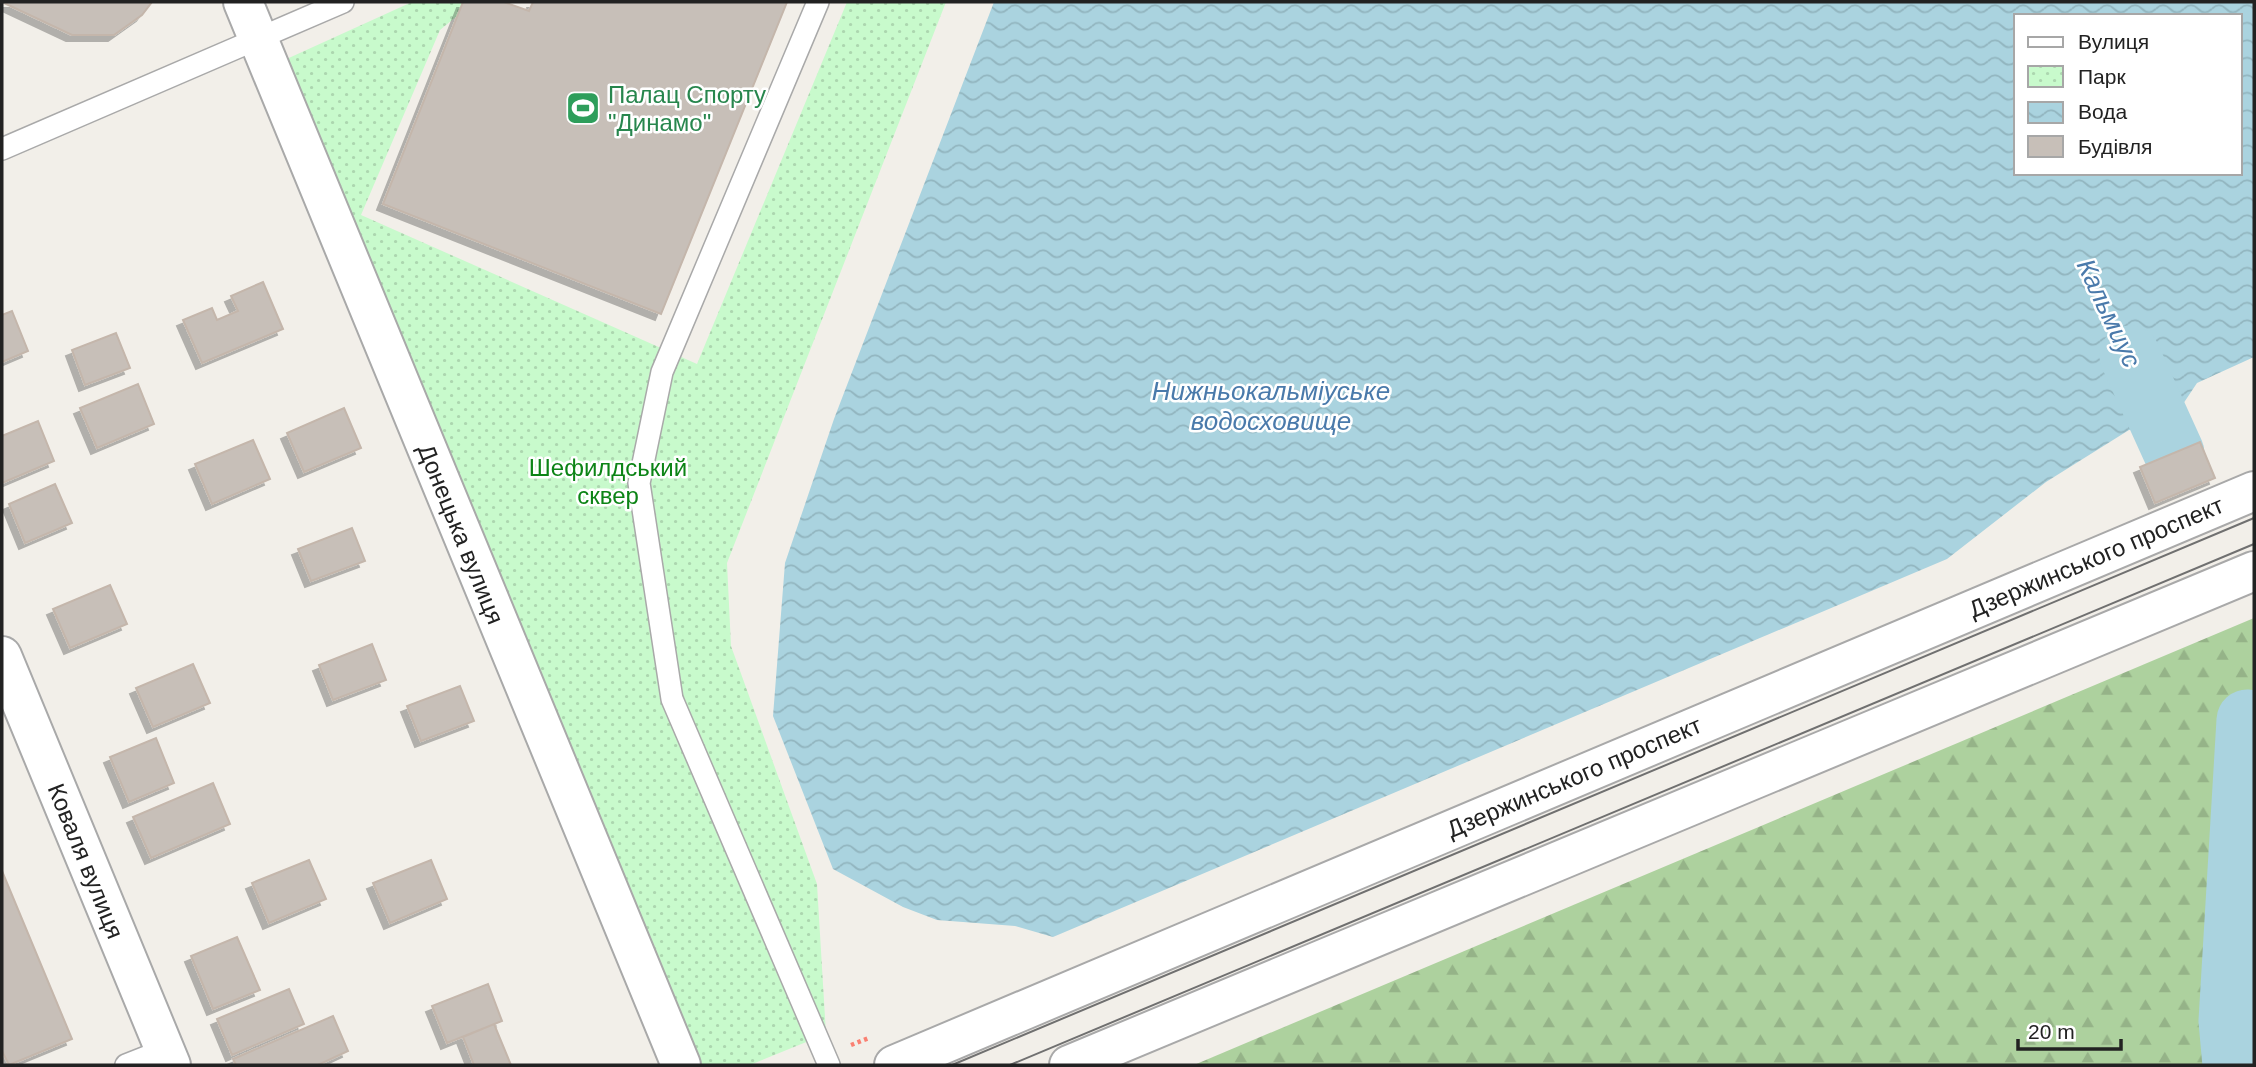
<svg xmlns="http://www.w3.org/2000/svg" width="2256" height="1067" viewBox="0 0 2256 1067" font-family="Arial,sans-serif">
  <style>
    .forest { fill: url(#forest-firs) }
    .park { fill: url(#park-dots) }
    .water { fill: url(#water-waves); fill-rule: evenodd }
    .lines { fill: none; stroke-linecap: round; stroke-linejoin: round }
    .river { stroke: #aad3df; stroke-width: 61 }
    .building { fill: #c7bfb8; stroke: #c4b6ab; stroke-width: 2; filter: url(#shadow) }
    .service-casing { stroke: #a9a9a9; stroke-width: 24 }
    .minor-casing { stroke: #a9a9a9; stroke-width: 42 }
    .tertiary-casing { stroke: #a9a9a9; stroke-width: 42 }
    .path { stroke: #fa8072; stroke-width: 4.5; stroke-dasharray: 3.5 3.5; stroke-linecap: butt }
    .service { stroke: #fff; stroke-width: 21 }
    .minor { stroke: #fff; stroke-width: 38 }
    .tertiary { stroke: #fff; stroke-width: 38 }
    .tram { stroke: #707070; stroke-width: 2 }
    .labels { text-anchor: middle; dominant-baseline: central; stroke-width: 5; stroke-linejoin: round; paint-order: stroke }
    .leisure-label { font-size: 24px; fill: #27864d; stroke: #fff; text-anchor: start }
    .park-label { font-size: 24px; fill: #0c8416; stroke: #fff }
    .street-label { font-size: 24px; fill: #222; stroke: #fff }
    .water-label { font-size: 26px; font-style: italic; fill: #4a7aab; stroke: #fff }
  </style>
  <defs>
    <pattern id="forest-firs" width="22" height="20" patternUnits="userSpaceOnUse" patternTransform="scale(1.75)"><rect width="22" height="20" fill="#add19e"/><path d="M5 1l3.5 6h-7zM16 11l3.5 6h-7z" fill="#95b388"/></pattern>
    <pattern id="park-dots" width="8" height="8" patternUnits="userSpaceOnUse" patternTransform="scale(1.75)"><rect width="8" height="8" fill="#c8facc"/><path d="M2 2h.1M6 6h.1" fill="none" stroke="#acd6af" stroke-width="1.8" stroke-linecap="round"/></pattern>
    <pattern id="water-waves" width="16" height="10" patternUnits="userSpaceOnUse" patternTransform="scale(1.75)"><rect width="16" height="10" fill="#aad3df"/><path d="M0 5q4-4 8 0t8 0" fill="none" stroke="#92b5bf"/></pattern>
    <filter id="shadow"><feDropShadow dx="-6" dy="6" stdDeviation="0" flood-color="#0004"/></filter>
  </defs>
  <rect width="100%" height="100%" fill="#f2efe9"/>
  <!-- forest -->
  <path class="forest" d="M2254,618V1065H1194Z"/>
  <!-- park -->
  <path class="park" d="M412,2H474L440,30L361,215L697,364L847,2H946L727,563L731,646L817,884L826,1034L750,1065H698L280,62Z"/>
  <!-- water -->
  <path class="water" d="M994,2H2254V357L2197,383L2165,431L2129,430L2046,482L1947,559L1053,937L1015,926L937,920L903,907L833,869L773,716L785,563L834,419ZM2016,16H2240V173H2016Z"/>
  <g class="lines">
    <!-- river -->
    <path class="river" d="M2130,356L2174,453
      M2233,1065L2229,1021L2247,720"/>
  </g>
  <!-- building -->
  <path class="building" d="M2,2H152L142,15L114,35H72Z
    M463,2H504L529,11L533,2H787L661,314L383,204Z
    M263,282L283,329L202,363L183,320L212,308L217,320L238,311L231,296Z
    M12,311L28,351L2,362V315Z
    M116,333L130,368L85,385L72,350Z
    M138,384L154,424L97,448L80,408Z
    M344,408L361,448L304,472L287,433Z
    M38,421L54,461L2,483V436Z
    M253,440L270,479L212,504L195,464Z
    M2200,442L2215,478L2155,503L2140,467Z
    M55,484L72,523L25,543L9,504Z
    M352,528L365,561L311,581L298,549Z
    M110,585L127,624L70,648L53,609Z
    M372,644L386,680L333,700L319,665Z
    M193,664L210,703L153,727L136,688Z
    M460,686L474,721L421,741L407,706Z
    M156,738L174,783L129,802L110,757Z
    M213,783L230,824L151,858L133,817Z
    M309,860L326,899L269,923L252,883Z
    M431,860L447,899L390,923L373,883Z
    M2,871L72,1039L9,1065L2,1051Z
    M237,937L260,990L213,1009L191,956Z
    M488,984L502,1021L447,1043L432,1006Z
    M289,989L304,1024L232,1055L217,1019Z
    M333,1016L348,1051L318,1065H236L233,1059Z
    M494,1024L511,1065H474L463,1037Z"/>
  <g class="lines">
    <!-- service casing -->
    <g class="service-casing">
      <path id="service" d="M818,2L662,372L639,483L672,699L829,1065
        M2,149L343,2
        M126,1065L164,1050"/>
    </g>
    <!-- minor casing -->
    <g class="minor-casing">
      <path id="minor" d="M243,2L681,1065"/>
    </g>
    <!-- tertiary casing -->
    <g class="tertiary-casing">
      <path id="tertiary" d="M2,656L171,1065
        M894,1065L2254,491
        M1069,1065L2254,571"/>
    </g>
    <!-- path -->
    <path class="path" d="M851,1045L869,1038"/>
    <!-- service -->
    <use href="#service" class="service"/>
    <!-- minor -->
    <use href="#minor" class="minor"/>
    <!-- tertiary -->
    <use href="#tertiary" class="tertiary"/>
    <!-- tram -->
    <path class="tram" d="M952,1065L2254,518
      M1010,1065L2254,544"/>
  </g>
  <!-- icons -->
  <defs>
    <g id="stadium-square" transform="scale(1.75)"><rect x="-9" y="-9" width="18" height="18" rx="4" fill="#2e9e5b" stroke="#fff"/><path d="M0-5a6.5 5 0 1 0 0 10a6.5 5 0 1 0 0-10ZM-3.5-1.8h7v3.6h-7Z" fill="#fff"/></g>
  </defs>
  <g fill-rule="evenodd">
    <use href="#stadium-square" x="583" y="108"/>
  </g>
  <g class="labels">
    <!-- leisure labels -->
    <g class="leisure-label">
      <text x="608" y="94">Палац Спорту<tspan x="608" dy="28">"Динамо"</tspan></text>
    </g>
    <!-- park labels -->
    <g class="park-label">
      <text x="608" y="467">Шефилдський<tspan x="608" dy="28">сквер</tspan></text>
    </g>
    <!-- street labels -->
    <g class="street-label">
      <text transform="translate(461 534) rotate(68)">Донецька вулиця</text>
      <text transform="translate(2096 557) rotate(-23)">Дзержинського проспект</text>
      <text transform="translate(1574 777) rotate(-23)">Дзержинського проспект</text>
      <text transform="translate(86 861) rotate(68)">Коваля вулиця</text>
    </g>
    <!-- water labels -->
    <g class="water-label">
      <text transform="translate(2109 313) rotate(65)">Кальмиус</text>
      <text x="1271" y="391">Нижньокальміуське<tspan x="1271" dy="30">водосховище</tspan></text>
    </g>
  </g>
  <!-- border -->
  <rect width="2256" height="1067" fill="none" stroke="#222222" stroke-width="7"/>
  <!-- legend -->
  <rect x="2014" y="14" width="228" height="161" fill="#ffffff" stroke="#a7a7a7" stroke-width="2"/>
  <rect x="2028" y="37" width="35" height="10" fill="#ffffff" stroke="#a7a7a7" stroke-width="2"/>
  <text x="2078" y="49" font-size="21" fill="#222222">Вулиця</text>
  <rect x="2028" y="66" width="35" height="21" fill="url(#park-dots)" stroke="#a7a7a7" stroke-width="2"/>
  <text x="2078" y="84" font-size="21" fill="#222222">Парк</text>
  <rect x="2028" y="102" width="35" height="21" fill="url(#water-waves)" stroke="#a7a7a7" stroke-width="2"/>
  <text x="2078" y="119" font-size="21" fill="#222222">Вода</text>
  <rect x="2028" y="136" width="35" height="21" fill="#c7bfb8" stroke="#a7a7a7" stroke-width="2"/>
  <text x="2078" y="154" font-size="21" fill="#222222">Будівля</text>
  <!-- scale -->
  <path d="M2018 1039v10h103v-10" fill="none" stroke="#222222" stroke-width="3.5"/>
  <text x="2028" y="1039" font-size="21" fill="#222222" stroke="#ffffff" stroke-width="5" paint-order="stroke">20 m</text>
</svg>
